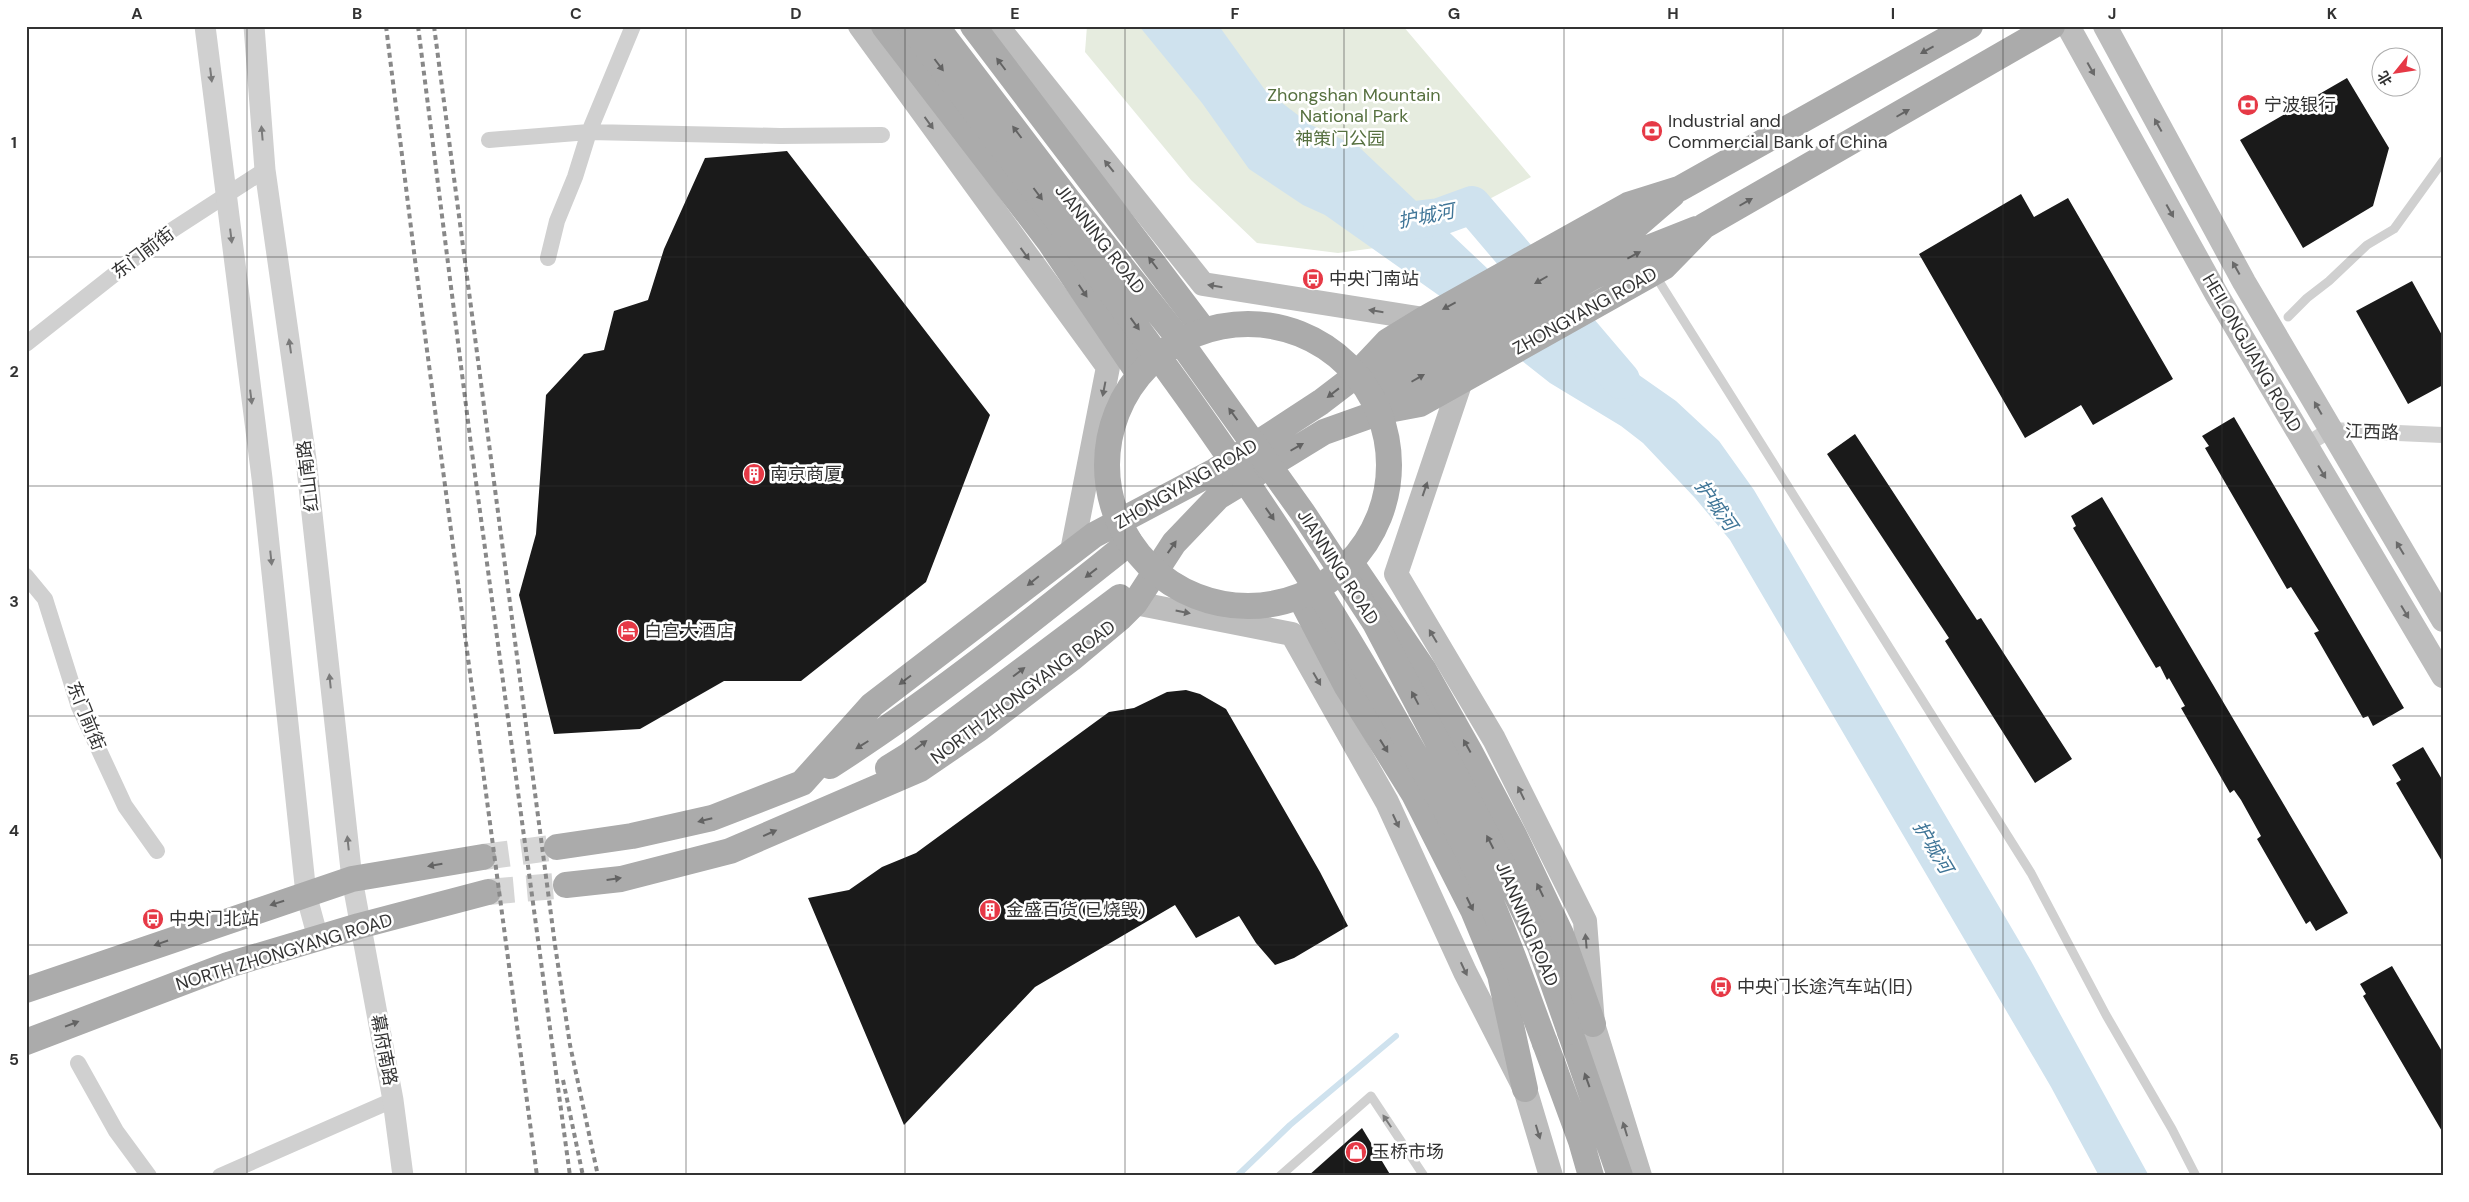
<svg xmlns="http://www.w3.org/2000/svg" width="2469" height="1202" viewBox="0 0 2469 1202" font-family="'DM Sans','Noto Sans SC',sans-serif">
  <style>
    .green { fill: #e6ecdf }
    .water { fill: #cfe2ee }
    .lines { fill: none; stroke-linecap: round; stroke-linejoin: round }
    .stream { stroke: #cfe2ee; stroke-width: 6 }
    .river { stroke: #cfe2ee; stroke-width: 38 }
    .building { fill: #1a1a1a }
    .primary-tunnel { stroke: #d6d6d6; stroke-width: 26; stroke-dasharray: 26 13; stroke-linecap: butt }
    .service { stroke: #d0d0d0; stroke-width: 9 }
    .minor { stroke: #d0d0d0; stroke-width: 16 }
    .tertiary { stroke: #d0d0d0; stroke-width: 21 }
    .secondary { stroke: #bdbdbd; stroke-width: 24 }
    .primary { stroke: #ababab; stroke-width: 26 }
    .rail { stroke: #888; stroke-width: 4; stroke-dasharray: 5 4; stroke-linecap: butt }
    .primary-bridge { stroke: #ababab; stroke-width: 26 }
    .oneway { fill: #636363 }
    .oneway2 { fill: #6a6a6a }
    .oneway3 { fill: #7a7a7a }
    .grid { fill: none; stroke: #333; stroke-width: 1; stroke-opacity: 0.55 }
    .labels { text-anchor: middle; dominant-baseline: central; stroke-width: 5; stroke-linejoin: round; paint-order: stroke }
    .park-label { font-size: 18px; fill: #56703f; stroke: #fff }
    .poi-label { font-size: 18px; fill: #333; stroke: #fff; text-anchor: start }
    .street-label { font-size: 18px; fill: #333; stroke: #fff }
    .water-label { font-size: 19px; font-style: italic; fill: #3f7597; stroke: #fff }
    .neatline { fill: none; stroke: #333; stroke-width: 2 }
    .grid-label { font-size: 16px; text-anchor: middle; font-weight: bold; fill: #333 }
  </style>
  <rect width="100%" height="100%" fill="#fff"/>
  <!-- green -->
  <path class="green" d="M1087,26H1403L1531,177L1478,205L1473,218L1457,216L1425,233L1382,247L1338,253L1257,243L1191,180L1085,52Z"/>
  <!-- water -->
  <path class="water" d="M1139,26H1219L1265,90L1311,125L1359,147L1489,270L1676,401L1719,441L1754,490L2031,961L2149,1176H2099L2051,1087L1730,540L1695,498L1643,443L1621,426L1550,383L1444,299L1325,215L1303,205L1249,169L1202,103Z"/>
  <g class="lines">
    <!-- stream -->
    <path class="stream" d="M1237,1176L1290,1125L1396,1036"/>
    <!-- river -->
    <path class="river" d="M1382,224L1439,217L1472,205L1621,380"/>
  </g>
  <!-- building -->
  <path class="building" d="M2347,78L2389,148L2373,206L2303,248L2240,140Z
    M787,151L990,415L926,582L801,681H724L640,729L554,734L519,595L536,534L546,395L584,354L604,350L614,311L648,300L664,249L705,158Z
    M2021,194L2034,217L2068,198L2173,379L2093,425L2081,405L2025,438L1919,254Z
    M2412,281L2443,337V385L2408,404L2356,311Z
    M2234,417L2404,708L2373,726L2368,716L2363,718L2314,633L2319,631L2291,587L2287,589L2205,448L2209,446L2202,436Z
    M1855,434L1977,620L1981,618L2072,759L2035,783L1945,641L1949,638L1827,454Z
    M2102,497L2348,913L2316,931L2310,921L2306,924L2257,839L2261,836L2241,800L2234,790L2230,793L2181,708L2185,706L2169,678L2167,680L2160,666L2156,668L2073,528L2076,526L2071,516Z
    M1186,690L1200,694L1226,709L1320,872L1348,926L1294,958L1275,965L1256,943L1239,916L1196,938L1175,905L1035,987L904,1125L808,898L849,890L882,867L916,853L1109,712L1134,708L1167,692Z
    M2423,747L2443,781V863L2396,783L2401,780L2392,765Z
    M2392,966L2443,1053V1133L2363,996L2366,994L2360,984Z
    M1362,1128L1391,1176H1308Z"/>
  <g class="lines">
    <!-- primary-tunnel -->
    <path class="primary-tunnel" d="M483,857L557,847
      M488,892L566,885"/>
    <!-- service -->
    <path class="service" d="M1655,275L2031,873L2106,1015L2172,1129L2196,1176
      M2288,317L2307,298L2329,281L2367,245L2394,229L2443,161
      M1280,1176L1371,1096L1424,1176"/>
    <!-- minor -->
    <path class="minor" d="M489,140L589,132L780,136L882,135
      M548,258L557,221L575,177L589,132L633,26
      M26,344L163,236L265,170
      M2306,445L2330,430L2443,435
      M26,576L45,599L79,707L125,806L157,851
      M78,1063L116,1131L149,1176
      M220,1176L393,1100"/>
    <!-- tertiary -->
    <path class="tertiary" d="M205,26L262,478L306,894L318,938
      M254,26L265,170L306,459L352,879L393,1100L403,1176"/>
    <!-- secondary -->
    <path class="secondary" d="M860,26L1108,367L1072,551
      M997,26L1203,284L1424,319
      M2068,26L2217,295L2443,676
      M2105,26L2244,282L2443,620
      M1461,381L1396,574L1494,739L1585,921L1593,1024L1640,1176
      M1135,603L1292,634L1387,802L1465,972L1525,1089L1551,1176"/>
    <!-- primary -->
    <path class="primary" d="M884,26L1049,241L1139,374
      M973,26L1203,329
      M1363,381L1635,227L1672,195
      M1376,403L1591,278L1648,248L1696,229
      M1351,563L1424,670L1469,750L1514,835L1561,934L1593,1024
      M1300,597L1346,685L1414,794L1473,910L1500,975L1525,1089
      M830,766C935,699 1032,620 1130,542
      M888,768L909,755L1120,597
      M557,847L632,836L712,818L802,783L872,705L1094,535L1215,471L1321,402L1355,376L1388,341L1424,319L1628,205L1679,189L1970,26
      M566,885L621,879L730,851L920,769L980,728L1071,659L1120,618L1135,603L1174,543L1218,497L1324,432L1383,411L1420,404L1664,267L1704,226L2052,26
      M26,990L352,879L483,857
      M1570,1032L1620,1176
      M26,1042L228,965L359,926L488,892
      M1545,1043L1581,1141L1591,1176"/>
    <!-- rail -->
    <path class="rail" d="M386,26L415,260L537,1176
      M418,26L471,445L570,1176
      M434,26L555,945L570,1045L598,1176
      M563,1080L583,1176"/>
    <!-- primary-bridge -->
    <path class="primary-bridge" d="M910,26C1078,248 1251,467 1389,709C1425,772 1462,836 1491,902C1511,948 1527,996 1545,1043
      M936,26L1069,201L1172,330L1303,513L1375,623L1502,864L1540,946L1570,1032
      M1107 465a141 141 0 1 1 282 0a141 141 0 1 1-282 0Z"/>
  </g>
  <!-- one-way arrows -->
  <defs><path id="oneway-solid" d="M-6-.8H1V-3.2L6.5 0L1 3.2V.8H-6Z" transform="scale(1.25)"/></defs>
  <g class="oneway">
    <use href="#oneway-solid" transform="translate(1927 50) rotate(151)"/>
    <use href="#oneway-solid" transform="translate(1001 64) rotate(-127)"/>
    <use href="#oneway-solid" transform="translate(939 65) rotate(53)"/>
    <use href="#oneway-solid" transform="translate(1903 113) rotate(-30)"/>
    <use href="#oneway-solid" transform="translate(1017 132) rotate(-127)"/>
    <use href="#oneway-solid" transform="translate(1038 194) rotate(53)"/>
    <use href="#oneway-solid" transform="translate(1746 202) rotate(-30)"/>
    <use href="#oneway-solid" transform="translate(1634 255) rotate(-28)"/>
    <use href="#oneway-solid" transform="translate(1153 263) rotate(-127)"/>
    <use href="#oneway-solid" transform="translate(1541 280) rotate(150)"/>
    <use href="#oneway-solid" transform="translate(1083 291) rotate(56)"/>
    <use href="#oneway-solid" transform="translate(1449 306) rotate(152)"/>
    <use href="#oneway-solid" transform="translate(1135 324) rotate(54)"/>
    <use href="#oneway-solid" transform="translate(1418 378) rotate(-30)"/>
    <use href="#oneway-solid" transform="translate(1333 393) rotate(142)"/>
    <use href="#oneway-solid" transform="translate(1233 414) rotate(-126)"/>
    <use href="#oneway-solid" transform="translate(1297 447) rotate(-30)"/>
    <use href="#oneway-solid" transform="translate(1270 514) rotate(55)"/>
    <use href="#oneway-solid" transform="translate(1172 547) rotate(-55)"/>
    <use href="#oneway-solid" transform="translate(1091 573) rotate(142)"/>
    <use href="#oneway-solid" transform="translate(1033 581) rotate(141)"/>
    <use href="#oneway-solid" transform="translate(1019 672) rotate(-37)"/>
    <use href="#oneway-solid" transform="translate(905 680) rotate(143)"/>
    <use href="#oneway-solid" transform="translate(1415 698) rotate(-118)"/>
    <use href="#oneway-solid" transform="translate(862 745) rotate(148)"/>
    <use href="#oneway-solid" transform="translate(921 745) rotate(-37)"/>
    <use href="#oneway-solid" transform="translate(1384 746) rotate(58)"/>
    <use href="#oneway-solid" transform="translate(1467 746) rotate(-119)"/>
    <use href="#oneway-solid" transform="translate(705 820) rotate(166)"/>
    <use href="#oneway-solid" transform="translate(770 833) rotate(-24)"/>
    <use href="#oneway-solid" transform="translate(1490 842) rotate(-117)"/>
    <use href="#oneway-solid" transform="translate(435 865) rotate(170)"/>
    <use href="#oneway-solid" transform="translate(614 879) rotate(-8)"/>
    <use href="#oneway-solid" transform="translate(1540 890) rotate(-116)"/>
    <use href="#oneway-solid" transform="translate(277 903) rotate(162)"/>
    <use href="#oneway-solid" transform="translate(1470 904) rotate(64)"/>
    <use href="#oneway-solid" transform="translate(161 943) rotate(161)"/>
    <use href="#oneway-solid" transform="translate(72 1024) rotate(-21)"/>
    <use href="#oneway-solid" transform="translate(1587 1080) rotate(-110)"/>
  </g>
  <g class="oneway2">
    <use href="#oneway-solid" transform="translate(2091 69) rotate(61)"/>
    <use href="#oneway-solid" transform="translate(929 123) rotate(54)"/>
    <use href="#oneway-solid" transform="translate(2158 125) rotate(-119)"/>
    <use href="#oneway-solid" transform="translate(1109 166) rotate(-129)"/>
    <use href="#oneway-solid" transform="translate(2170 211) rotate(61)"/>
    <use href="#oneway-solid" transform="translate(1025 254) rotate(54)"/>
    <use href="#oneway-solid" transform="translate(2236 268) rotate(-119)"/>
    <use href="#oneway-solid" transform="translate(1215 286) rotate(-171)"/>
    <use href="#oneway-solid" transform="translate(1376 311) rotate(-171)"/>
    <use href="#oneway-solid" transform="translate(1104 389) rotate(101)"/>
    <use href="#oneway-solid" transform="translate(2318 408) rotate(-120)"/>
    <use href="#oneway-solid" transform="translate(2322 472) rotate(59)"/>
    <use href="#oneway-solid" transform="translate(1425 489) rotate(-71)"/>
    <use href="#oneway-solid" transform="translate(2400 548) rotate(-121)"/>
    <use href="#oneway-solid" transform="translate(1183 612) rotate(11)"/>
    <use href="#oneway-solid" transform="translate(2405 612) rotate(59)"/>
    <use href="#oneway-solid" transform="translate(1433 636) rotate(-121)"/>
    <use href="#oneway-solid" transform="translate(1317 679) rotate(60)"/>
    <use href="#oneway-solid" transform="translate(1521 793) rotate(-116)"/>
    <use href="#oneway-solid" transform="translate(1396 821) rotate(65)"/>
    <use href="#oneway-solid" transform="translate(1586 941) rotate(-95)"/>
    <use href="#oneway-solid" transform="translate(1464 969) rotate(65)"/>
    <use href="#oneway-solid" transform="translate(1625 1129) rotate(-107)"/>
    <use href="#oneway-solid" transform="translate(1538 1132) rotate(73)"/>
  </g>
  <g class="oneway3">
    <use href="#oneway-solid" transform="translate(211 75) rotate(83)"/>
    <use href="#oneway-solid" transform="translate(262 133) rotate(-95)"/>
    <use href="#oneway-solid" transform="translate(231 236) rotate(83)"/>
    <use href="#oneway-solid" transform="translate(290 346) rotate(-98)"/>
    <use href="#oneway-solid" transform="translate(251 397) rotate(83)"/>
    <use href="#oneway-solid" transform="translate(271 558) rotate(84)"/>
    <use href="#oneway-solid" transform="translate(330 681) rotate(-96)"/>
    <use href="#oneway-solid" transform="translate(348 843) rotate(-96)"/>
    <use href="#oneway-solid" transform="translate(1387 1121) rotate(-124)"/>
  </g>
  <!-- grid -->
  <path class="grid" d="M247,26V1176M466,26V1176M686,26V1176M905,26V1176M1125,26V1176M1344,26V1176M1564,26V1176M1783,26V1176M2003,26V1176M2222,26V1176M26,257H2443M26,486H2443M26,716H2443M26,945H2443"/>
  <!-- icons -->
  <defs>
    <g id="bank-disc" transform="scale(1.125)"><circle r="9.5" fill="#e63946" stroke="#fff"/><path d="M-6-4H6V4H-6ZM0-2.3a2.3 2.3 0 1 0 0 4.6a2.3 2.3 0 1 0 0-4.6Z" fill="#fff"/></g>
    <g id="bus-disc" transform="scale(1.125)"><circle r="9.5" fill="#e63946" stroke="#fff"/><path d="M-5-6H5V4H4V6H2V4H-2V6H-4V4H-5ZM-3.5-4V0h7V-4ZM-3.5 1.2v1.5H-2V1.2ZM2 1.2v1.5H3.5V1.2Z" fill="#fff"/></g>
    <g id="building-disc" transform="scale(1.125)"><circle r="9.5" fill="#e63946" stroke="#fff"/><path d="M-4-6H4V6H1V3H-1V6H-4ZM-2.5-4.3h1.7v1.8h-1.7ZM.8-4.3h1.7v1.8H.8ZM-2.5-1h1.7V.8h-1.7ZM.8-1h1.7V.8H.8Z" fill="#fff"/></g>
    <g id="hotel-disc" transform="scale(1.125)"><circle r="9.5" fill="#e63946" stroke="#fff"/><path d="M-6-4.5h1.5V1H6V5H4.5V3h-9V5H-6ZM-4 0a1.8 1.8 0 1 1 3.6 0ZM.5 0V-2.5h3Q6-2.5 6 0Z" fill="#fff"/></g>
    <g id="shop-disc" transform="scale(1.125)"><circle r="9.5" fill="#e63946" stroke="#fff"/><path d="M-5-2.5h2.3a2.7 3.5 0 0 1 5.4 0H5L5.5 6h-11ZM-1.5-2.5h3a1.5 2.3 0 0 0-3 0Z" fill="#fff"/></g>
  </defs>
  <g fill-rule="evenodd">
    <use href="#bank-disc" x="2248" y="105"/>
    <use href="#bank-disc" x="1652" y="131"/>
    <use href="#bus-disc" x="1313" y="279"/>
    <use href="#building-disc" x="754" y="474"/>
    <use href="#hotel-disc" x="628" y="631"/>
    <use href="#building-disc" x="990" y="910"/>
    <use href="#bus-disc" x="153" y="919"/>
    <use href="#bus-disc" x="1721" y="987"/>
    <use href="#shop-disc" x="1356" y="1152"/>
  </g>
  <g class="labels">
    <!-- park labels -->
    <g class="park-label">
      <text x="1354" y="95">Zhongshan Mountain<tspan x="1354" dy="21">National Park</tspan></text>
      <text x="1340" y="139">神策门公园</text>
    </g>
    <!-- poi labels -->
    <g class="poi-label">
      <text x="2264" y="105">宁波银行</text>
      <text x="1668" y="121">Industrial and<tspan x="1668" dy="21">Commercial Bank of China</tspan></text>
      <text x="1329" y="279">中央门南站</text>
      <text x="770" y="474">南京商厦</text>
      <text x="644" y="631">白宫大酒店</text>
      <text x="1006" y="910">金盛百货(已烧毁)</text>
      <text x="169" y="919">中央门北站</text>
      <text x="1737" y="987">中央门长途汽车站(旧)</text>
      <text x="1372" y="1152">玉桥市场</text>
    </g>
    <!-- street labels -->
    <g class="street-label">
      <text transform="translate(1100 239) rotate(52)">JIANNING ROAD</text>
      <text transform="translate(143 253) rotate(-37)">东门前街</text>
      <text transform="translate(1585 311) rotate(-29)">ZHONGYANG ROAD</text>
      <text transform="translate(2252 353) rotate(60)">HEILONGJIANG ROAD</text>
      <text transform="translate(2372 432) rotate(2)">江西路</text>
      <text transform="translate(308 476) rotate(-97)">红山南路</text>
      <text transform="translate(1186 484) rotate(-30)">ZHONGYANG ROAD</text>
      <text transform="translate(1338 567) rotate(57)">JIANNING ROAD</text>
      <text transform="translate(1023 692) rotate(-37)">NORTH ZHONGYANG ROAD</text>
      <text transform="translate(86 716) rotate(68)">东门前街</text>
      <text transform="translate(1527 924) rotate(67)">JIANNING ROAD</text>
      <text transform="translate(284 952) rotate(-17)">NORTH ZHONGYANG ROAD</text>
      <text transform="translate(384 1050) rotate(79)">幕府南路</text>
    </g>
    <!-- water labels -->
    <g class="water-label">
      <text transform="translate(1426 216) rotate(-11)">护城河</text>
      <text transform="translate(1716 505) rotate(55)">护城河</text>
      <text transform="translate(1933 847) rotate(59)">护城河</text>
    </g>
  </g>
  <!-- border -->
  <rect width="2469" height="1202" fill="none" stroke="#ffffff" stroke-width="55"/>
  <!-- north arrow -->
  <g transform="translate(2396 72) rotate(240)"><circle r="24" fill="#ffffff" stroke="#adadad"/>
  <path d="M0-4L9 19L0 12L-9 19Z" fill="#e63946"/>
  <text y="-8" font-size="14" font-weight="bold" text-anchor="middle" fill="#333333">北</text>
  </g>
  <rect x="28" y="28" width="2414" height="1146" class="neatline"/>
  <g class="grid-label">
    <text x="137" y="19">A</text>
    <text x="357" y="19">B</text>
    <text x="576" y="19">C</text>
    <text x="796" y="19">D</text>
    <text x="1015" y="19">E</text>
    <text x="1235" y="19">F</text>
    <text x="1454" y="19">G</text>
    <text x="1673" y="19">H</text>
    <text x="1893" y="19">I</text>
    <text x="2112" y="19">J</text>
    <text x="2332" y="19">K</text>
    <text x="14" y="148">1</text>
    <text x="14" y="377">2</text>
    <text x="14" y="607">3</text>
    <text x="14" y="836">4</text>
    <text x="14" y="1065">5</text>
  </g>
</svg>
